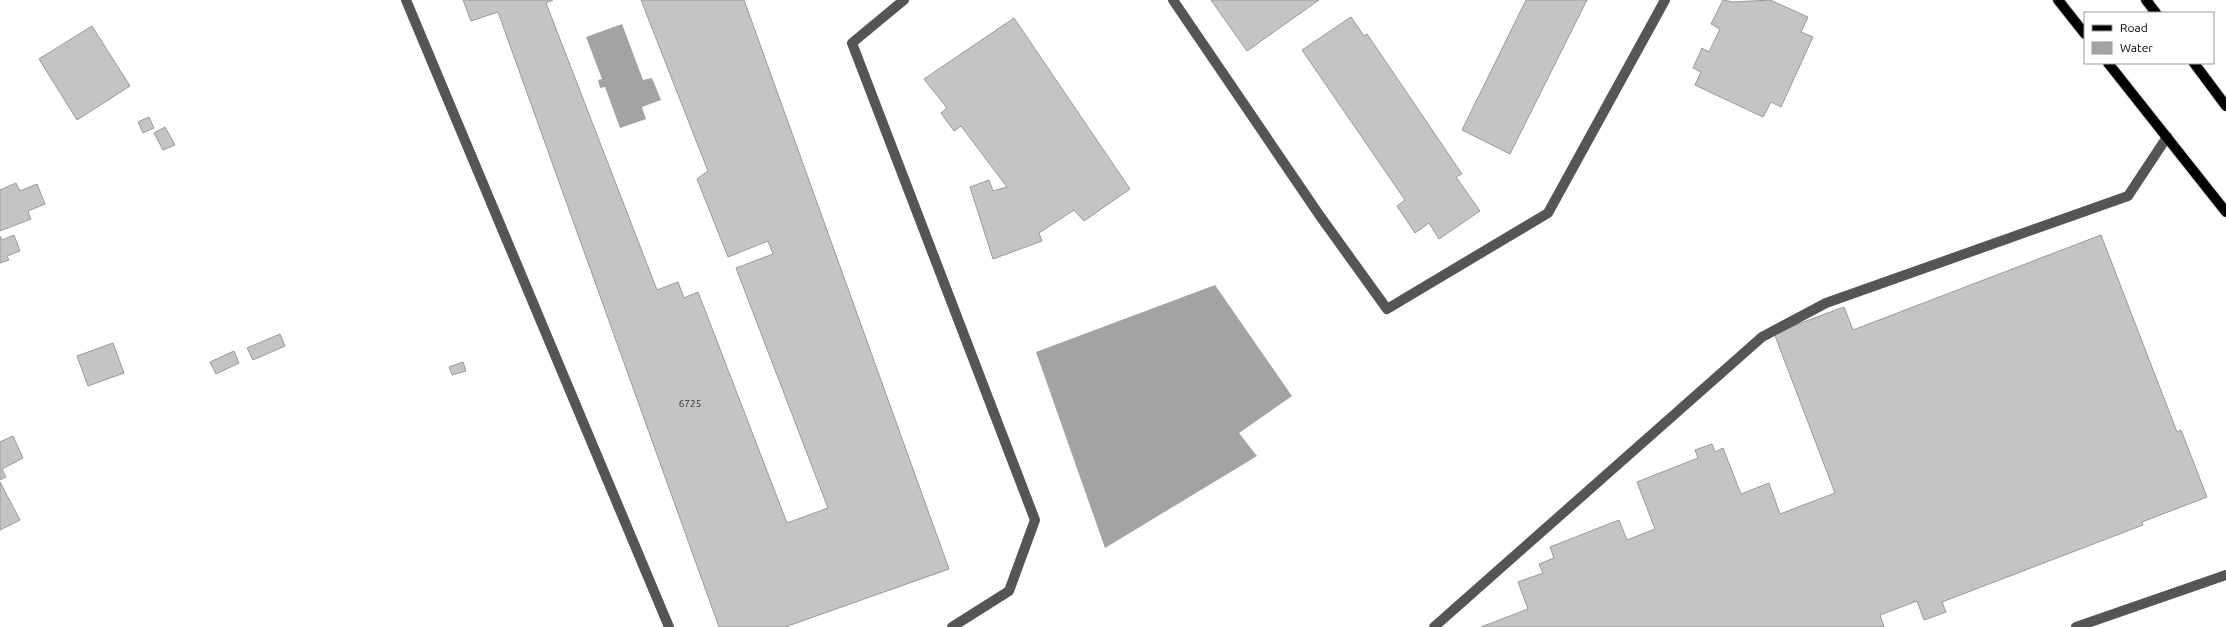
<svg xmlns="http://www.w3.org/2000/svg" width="2226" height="627" viewBox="0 0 2226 627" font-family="Ubuntu,sans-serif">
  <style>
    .water { fill: #a3a3a3 }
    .building { fill: #c4c4c4; stroke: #999 }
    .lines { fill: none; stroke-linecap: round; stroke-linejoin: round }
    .major-casing { stroke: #dbdbdb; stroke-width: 12 }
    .minor { stroke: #555; stroke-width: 10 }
    .major { stroke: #000; stroke-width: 10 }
    .labels { text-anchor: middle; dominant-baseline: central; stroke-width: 3; stroke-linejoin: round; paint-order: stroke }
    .number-label { font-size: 10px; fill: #313131 }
  </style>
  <rect width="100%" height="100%" fill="#fff"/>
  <!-- water -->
  <path class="water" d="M622,24L643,80L652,78L661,100L642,107L646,119L620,128L605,87L600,88L598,80L602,79L586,37Z
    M1215,285L1292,396L1239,433L1257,456L1105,548L1036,352Z"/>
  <!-- building -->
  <path class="building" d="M463,0H553L546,3L657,290L678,282L684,298L698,292L787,523L828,508L736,268L773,254L768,241L728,257L697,179L708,171L641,0H744L949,569L785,627H719L498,12L471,21Z
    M1211,0H1319L1247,51Z
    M1526,0H1587L1510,154L1462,130Z
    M1723,0L1733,2L1770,0L1808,17L1801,32L1813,37L1781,107L1771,102L1763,117L1695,85L1701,72L1693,68L1702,48L1709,52L1720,29L1711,24Z
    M1351,17L1364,36L1367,34L1462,174L1456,177L1480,211L1439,239L1429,223L1415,233L1397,206L1405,200L1302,50Z
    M1014,18L1130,189L1084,221L1074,210L1039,233L1042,241L993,259L970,187L989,180L993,191L1007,187L961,126L954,131L941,113L947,108L924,79Z
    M92,26L130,86L77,120L39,59Z
    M149,117L154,128L143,133L138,122Z
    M165,127L175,145L163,150L154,133Z
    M16,183L20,191L37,184L45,204L28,211L31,219L0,231V190Z
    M14,235L20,251L7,256L9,260L0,263V236L2,240Z
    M2101,235L2177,432L2181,430L2207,497L2142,522L2143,525L1942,602L1946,612L1924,620L1917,601L1880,615L1884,627H1481L1528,609L1518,582L1543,573L1539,564L1554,558L1550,547L1619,520L1627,540L1655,529L1637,482L1698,458L1695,450L1712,444L1715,452L1723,448L1741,494L1769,483L1780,514L1835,493L1774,333L1844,307L1853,330Z
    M280,334L285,346L253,360L247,348Z
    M113,343L124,373L88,386L77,356Z
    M234,351L239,363L216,374L210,362Z
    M463,362L466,371L452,375L449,367Z
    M13,436L23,458L2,469L6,477L0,480V442Z
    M0,482L20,520L0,530Z"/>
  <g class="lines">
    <!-- major casing -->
    <g class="major-casing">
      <path id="major" d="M2058,0L2085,34
        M2146,0L2156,13
        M2108,63L2226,212
        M2194,63L2226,106"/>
    </g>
    <!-- minor -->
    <path class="minor" d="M406,0L669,627
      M904,0L852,43L1035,520L1009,591L952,627
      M1173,0L1320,216L1387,309L1548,213L1665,0
      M1434,627L1762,337L1826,303L2128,196L2167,137
      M2076,627L2226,575"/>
    <!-- major -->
    <use href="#major" class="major"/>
  </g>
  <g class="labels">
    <!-- number labels -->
    <g class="number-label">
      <text x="690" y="403">6725</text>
    </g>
  </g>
  <!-- legend -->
  <rect x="2084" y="12" width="130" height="52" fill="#ffffff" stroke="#999999"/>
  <rect x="2092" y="25" width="20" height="6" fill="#000000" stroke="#999999"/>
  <text x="2120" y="32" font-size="12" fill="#000000">Road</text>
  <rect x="2092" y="42" width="20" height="12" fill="#a3a3a3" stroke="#999999"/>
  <text x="2120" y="52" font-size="12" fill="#000000">Water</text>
</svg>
